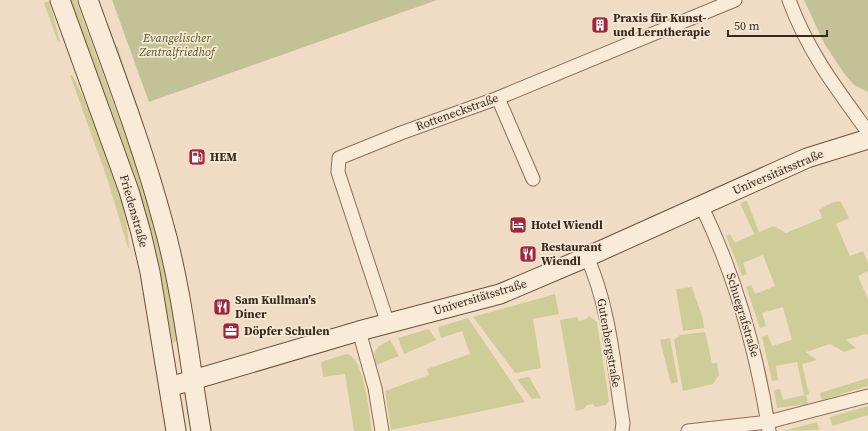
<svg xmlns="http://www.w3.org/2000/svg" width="868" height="431" viewBox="0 0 868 431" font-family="'Source Serif 4',serif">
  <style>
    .green { fill: #cecd97 }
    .cemetery { fill: #c3c297 }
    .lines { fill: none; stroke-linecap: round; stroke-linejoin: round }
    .street-casing { stroke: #8b6d5a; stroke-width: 15 }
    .secondary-casing { stroke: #6d4e3d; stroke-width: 21 }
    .street { stroke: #faebd8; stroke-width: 13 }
    .secondary { stroke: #faebd8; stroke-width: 19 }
    .labels { text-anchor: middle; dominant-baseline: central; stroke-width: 3.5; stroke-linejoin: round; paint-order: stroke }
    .poi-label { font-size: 12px; font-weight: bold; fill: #3b281e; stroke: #f7e8d4; text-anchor: start }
    .park-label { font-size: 12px; font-style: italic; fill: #525824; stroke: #f7e8d4 }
    .street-label { font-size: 12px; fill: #3b281e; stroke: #f7e8d4 }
  </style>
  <rect width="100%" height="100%" fill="#f0dcc4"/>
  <!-- green -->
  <path class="green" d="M64,0H76L143,184L164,261L178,340L173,343L152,240Z
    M49,1L60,41L58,42L44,3Z
    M111,38L118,48L139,113L137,114Z
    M70,75H72C86,100 95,126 105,153C116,184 128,215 129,248H128L107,178Z
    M747,201L759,232L774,226L786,233L822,218L819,210C826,206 834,200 841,202L849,218L836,224L850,256L863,251L868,263V271L858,276L868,299V335L865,334L846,340L856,348L844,352L830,344L806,352L817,360L802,364L809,394L806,395L808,404L777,408L774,390L780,389L783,400L804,395L797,362L776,366L778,380L772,381L762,337L768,335L772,346L792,340L783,307L762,313L766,326L760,328L746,287L751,285L755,294L775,286L763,255L743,263L747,274L742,276L726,236L730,234L735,243L754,234L740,203Z
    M692,287L703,319L704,328L683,331L676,289Z
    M555,294L559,314L533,319L541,368L515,373L473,317Z
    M589,316L597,322L609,401L606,405L595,407L593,404L587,405L584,409L576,411L560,320L577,317L579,321L586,319Z
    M468,318L525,402L391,430L385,391L429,375L427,369L470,354L462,331L441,338L438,327Z
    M429,329L436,340L404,354L398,338Z
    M705,332L712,363H717L719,375L713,384L683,391L674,340L680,335Z
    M670,338L678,382L671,384L660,340Z
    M390,340L399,356L376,365L374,353L379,346Z
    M346,354C364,355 370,416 372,431H354L345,374L323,377L321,362Z
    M529,377L541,398L532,399L517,379Z
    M868,378V386L822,400L820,393Z
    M868,406V415L832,426L830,417Z
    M817,422L819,430L783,431Z"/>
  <!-- cemetery -->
  <path class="cemetery" d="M112,0H437L149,102Z
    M804,0H868V92L854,85L843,72L824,43Z"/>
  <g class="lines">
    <!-- street casing -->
    <g class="street-casing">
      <path id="street" d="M789,0C808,52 836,88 868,132
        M498,98L533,179
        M701,205C736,277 757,352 769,431
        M587,257C610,308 614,368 623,423L622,431
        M388,324L338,172L339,158L401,133L498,98L735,0
        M359,331L375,388L382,431
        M688,431L768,422L868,396"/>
    </g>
    <!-- secondary casing -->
    <g class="secondary-casing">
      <path id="secondary" d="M60,0L129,191L141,233L150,272L176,431
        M88,0C114,72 142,145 162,219C182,288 189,360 201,431
        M169,387L359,331L500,294L580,260L807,158L868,139"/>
    </g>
    <!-- street -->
    <use href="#street" class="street"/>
    <!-- secondary -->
    <use href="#secondary" class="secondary"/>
  </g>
  <!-- icons -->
  <defs>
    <g id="building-square" transform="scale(0.9)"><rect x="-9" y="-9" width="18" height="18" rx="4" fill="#9c283a" stroke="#f7e8d4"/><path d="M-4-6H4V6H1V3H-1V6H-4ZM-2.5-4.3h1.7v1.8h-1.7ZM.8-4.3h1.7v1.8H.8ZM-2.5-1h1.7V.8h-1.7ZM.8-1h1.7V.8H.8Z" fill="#fff"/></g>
    <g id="fuel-square" transform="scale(0.9)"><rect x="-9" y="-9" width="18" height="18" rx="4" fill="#9c283a" stroke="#f7e8d4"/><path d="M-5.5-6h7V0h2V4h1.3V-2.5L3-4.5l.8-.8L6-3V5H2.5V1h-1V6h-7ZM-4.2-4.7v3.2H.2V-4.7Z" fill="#fff"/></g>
    <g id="hotel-square" transform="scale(0.9)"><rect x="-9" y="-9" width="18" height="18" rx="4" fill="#9c283a" stroke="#f7e8d4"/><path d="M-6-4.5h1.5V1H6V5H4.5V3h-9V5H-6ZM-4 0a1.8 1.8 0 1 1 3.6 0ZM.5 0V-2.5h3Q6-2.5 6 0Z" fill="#fff"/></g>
    <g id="restaurant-square" transform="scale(0.9)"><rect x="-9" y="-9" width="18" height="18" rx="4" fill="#9c283a" stroke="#f7e8d4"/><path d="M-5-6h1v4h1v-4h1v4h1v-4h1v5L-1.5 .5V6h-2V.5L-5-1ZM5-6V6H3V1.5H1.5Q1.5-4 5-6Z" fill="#fff"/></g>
    <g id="office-square" transform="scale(0.9)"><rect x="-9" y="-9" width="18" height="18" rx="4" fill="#9c283a" stroke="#f7e8d4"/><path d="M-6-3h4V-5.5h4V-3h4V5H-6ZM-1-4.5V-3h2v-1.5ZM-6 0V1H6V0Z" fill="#fff"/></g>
  </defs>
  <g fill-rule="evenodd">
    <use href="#building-square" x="600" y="25"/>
    <use href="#fuel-square" x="197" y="157"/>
    <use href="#hotel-square" x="518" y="225"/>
    <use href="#restaurant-square" x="528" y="254"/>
    <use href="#restaurant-square" x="222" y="307"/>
    <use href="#office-square" x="231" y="331"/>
  </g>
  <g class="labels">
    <!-- poi labels -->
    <g class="poi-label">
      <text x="613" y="18">Praxis für Kunst-<tspan x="613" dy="14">und Lerntherapie</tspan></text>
      <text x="210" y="157">HEM</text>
      <text x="531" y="225">Hotel Wiendl</text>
      <text x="541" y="247">Restaurant<tspan x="541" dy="14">Wiendl</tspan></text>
      <text x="235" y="300">Sam Kullman's<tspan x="235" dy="14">Diner</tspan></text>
      <text x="244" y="331">Döpfer Schulen</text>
    </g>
    <!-- park labels -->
    <g class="park-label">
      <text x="177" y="38">Evangelischer<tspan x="177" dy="14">Zentralfriedhof</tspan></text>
    </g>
    <!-- street labels -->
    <g class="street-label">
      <text transform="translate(457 112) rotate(-20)">Rotteneckstraße</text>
      <text transform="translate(778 172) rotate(-23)">Universitätsstraße</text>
      <text transform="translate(134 211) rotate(74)">Friedenstraße</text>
      <text transform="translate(480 297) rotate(-17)">Universitätsstraße</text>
      <text transform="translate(743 315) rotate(73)">Schuegrafstraße</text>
      <text transform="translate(609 343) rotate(80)">Gutenbergstraße</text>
    </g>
  </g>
  <!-- scale -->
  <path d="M728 30v6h99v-6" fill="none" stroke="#3b281e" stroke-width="2"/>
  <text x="734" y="30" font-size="12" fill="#3b281e" stroke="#f7e8d4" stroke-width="3" paint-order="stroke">50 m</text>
</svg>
